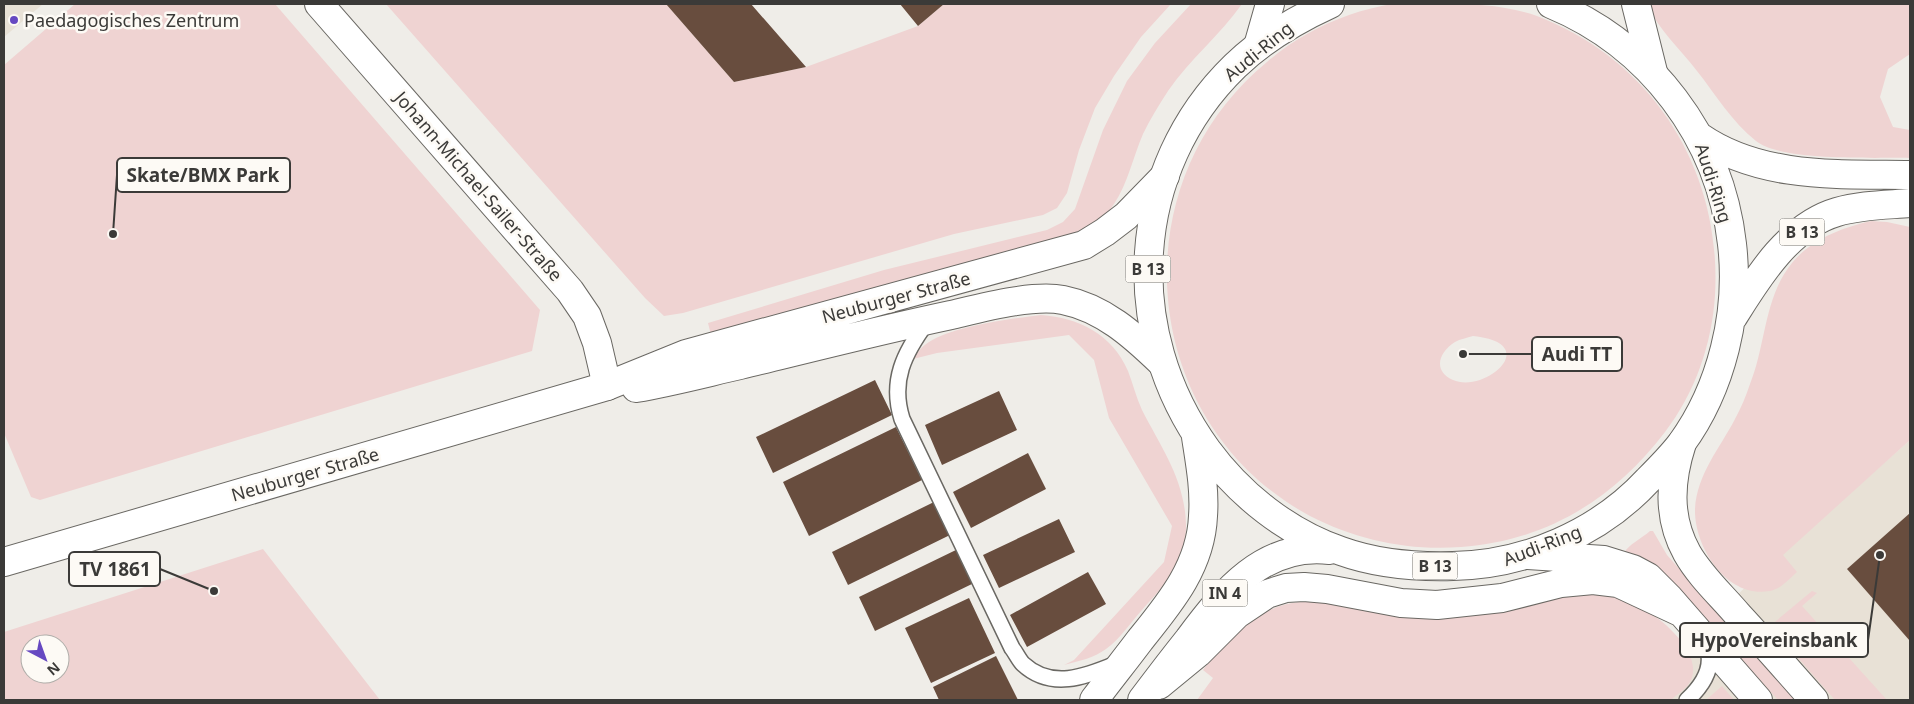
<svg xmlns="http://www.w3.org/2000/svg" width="1914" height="704" viewBox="0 0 1914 704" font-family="'Noto Sans',sans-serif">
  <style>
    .built { fill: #e8e1d6 }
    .green { fill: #efd3d2; fill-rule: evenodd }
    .building { fill: #684d3e }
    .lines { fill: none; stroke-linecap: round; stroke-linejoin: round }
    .lane-casing { stroke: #6a6863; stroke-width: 18 }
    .street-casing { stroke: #6a6863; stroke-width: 30 }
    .secondary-casing { stroke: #6a6863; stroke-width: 30 }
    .primary-casing { stroke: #6a6863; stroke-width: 30 }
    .lane { stroke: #fff; stroke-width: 15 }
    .street { stroke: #fff; stroke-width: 28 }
    .secondary { stroke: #fff; stroke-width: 28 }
    .primary { stroke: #fff; stroke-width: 28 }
    .poi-dot { fill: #6648c1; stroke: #fdfaf5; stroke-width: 2 }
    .labels { text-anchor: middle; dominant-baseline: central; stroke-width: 5; stroke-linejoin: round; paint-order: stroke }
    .shield { fill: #fdfaf5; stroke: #757471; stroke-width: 1 }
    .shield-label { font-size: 16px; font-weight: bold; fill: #3b3a38 }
    .poi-label { font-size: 18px; fill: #3b3a38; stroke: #fdfaf5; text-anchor: start }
    .street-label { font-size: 18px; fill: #3b3a38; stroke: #fdfaf5 }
    .leader { fill: none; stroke: #3b3a38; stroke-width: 2 }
    .callout-dot { fill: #3b3a38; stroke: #fdfaf5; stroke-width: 2 }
    .callout { fill: #fdfaf5; stroke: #3b3a38; stroke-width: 2 }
    .callout-label { font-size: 19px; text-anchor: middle; font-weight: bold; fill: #3b3a38 }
  </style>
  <rect width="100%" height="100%" fill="#efede8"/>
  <!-- built -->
  <path class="built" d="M4,4H43L4,37Z
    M1910,440V700H1627L1754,579Z"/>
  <!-- green -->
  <path class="green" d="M75,4H275L540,310L532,351L40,500L31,497L4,433V65Z
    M386,4H666L734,82L806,67L918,26L944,4H1171L1141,37L1114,76L1095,108L1079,150L1067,193L1057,208L1043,215L954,234L683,313L664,316L645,298Z
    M1191,4H1242C1220,35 1190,59 1168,91C1159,105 1150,119 1143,134C1133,157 1128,183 1114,204C1106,217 1092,226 1080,235L712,339L708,323L884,270L1047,230L1063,222L1075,209L1103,130L1127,81L1155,43Z
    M1391,4C1440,4 1491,0 1537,16C1654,61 1722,171 1715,295C1712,344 1695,393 1665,432C1614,499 1546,541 1461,547C1408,551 1357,540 1310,516C1139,424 1117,185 1267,62C1290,42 1320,25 1349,15C1363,10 1377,7 1391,4ZM1473,336C1544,343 1485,394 1453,380C1433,371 1438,353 1455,342C1460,339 1467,338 1473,336Z
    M1647,4H1910V54L1888,69L1880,97L1893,127L1910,130V158C1875,157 1782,162 1756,141C1732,122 1716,95 1697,71C1680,49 1658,29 1647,4Z
    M1871,221L1887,222L1910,227V440L1783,555L1797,572C1789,579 1781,589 1770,591C1727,599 1694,547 1695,509C1697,474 1720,448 1735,419C1741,408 1746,396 1750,384C1766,345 1764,297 1792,263C1812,239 1841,228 1871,221Z
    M1041,315C1079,318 1112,334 1128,371C1133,384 1136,397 1142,410C1162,449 1185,480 1186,525C1186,537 1185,551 1179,562C1170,580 1155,595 1142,610C1131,622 1120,639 1106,649C1094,658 1079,661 1064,665L1074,660L1164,562L1172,526L1109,418L1094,360L1069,335L937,353L913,359C917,353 922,346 929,342C954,326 1010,319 1041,315Z
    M1650,531H1653L1667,555L1795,700H1778L1677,587L1624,553C1628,545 1642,538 1650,531Z
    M263,549L380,700H4V632ZM30,644H60V674H30Z
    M1812,591L1817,593L1802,606L1887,700H1835L1770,626Z
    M1578,593C1591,594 1603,594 1616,598C1625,601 1636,604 1644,609C1665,621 1708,658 1688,685C1684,690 1676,695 1671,700H1197L1213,678L1203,670C1228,638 1257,606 1300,602C1319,600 1338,604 1357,606C1387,610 1418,613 1448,617C1493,615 1534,602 1578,593Z
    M1722,686L1734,700H1706Z"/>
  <!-- building -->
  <path class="building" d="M666,4H751L806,67L734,82Z
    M900,4H944L918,26Z
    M875,380L892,415L773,473L756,437Z
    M999,391L1017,430L942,465L925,425Z
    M896,427L922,480L809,536L783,482Z
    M1028,453L1046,489L971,528L953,492Z
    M934,502L950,535L848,585L832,552Z
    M1910,513V641L1847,569Z
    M1059,519L1075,552L999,588L983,555Z
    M958,549L974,583L875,631L859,597Z
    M1088,572L1106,604L1027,647L1010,615Z
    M969,598L995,653L931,683L905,628Z
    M996,656L1018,700H939L933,687Z"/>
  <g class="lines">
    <!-- lane casing -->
    <g class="lane-casing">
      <path id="lane" d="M927,322C904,353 890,381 902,419L1012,648C1016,653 1019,660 1023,664C1051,690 1085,677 1116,664
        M1687,700C1702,686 1715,668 1707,647"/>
    </g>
    <!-- street casing -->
    <g class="street-casing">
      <path id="street" d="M319,4L570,291L587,316L597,343L607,386
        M1258,46L1270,4"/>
    </g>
    <!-- secondary casing -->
    <g class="secondary-casing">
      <path id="secondary" d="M1636,4L1653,72
        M636,388C671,382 705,373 740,365C810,348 880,330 951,315C981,308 1033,294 1063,300C1103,308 1133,335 1161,362
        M1682,443C1670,480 1667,517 1687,553C1700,576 1721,595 1738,615C1764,643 1789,672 1814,700
        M1528,555L1604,560L1633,569L1648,577L1669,598L1758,700
        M4,562L607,386L686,354L1084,245L1105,232L1126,216L1165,176
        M1159,685L1198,653L1237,614L1267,594L1286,588L1304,587L1327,589L1401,603L1437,605L1502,598L1561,583L1593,580L1618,583L1680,612"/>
    </g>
    <!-- primary casing -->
    <g class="primary-casing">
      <path id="primary" d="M1330,4C1295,20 1263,39 1235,66C1129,169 1121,332 1207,450C1240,495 1288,533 1341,551C1377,564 1416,567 1453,566C1525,565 1599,533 1648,480C1659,469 1671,457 1681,444C1722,388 1740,312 1732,244C1720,137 1650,45 1551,4
        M1700,137C1761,179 1839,174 1910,175
        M1733,317C1758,277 1789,226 1837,212C1861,205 1886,205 1910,203
        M1094,700C1109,680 1125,660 1140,640C1170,603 1201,566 1203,516C1205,490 1200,463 1196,437
        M1142,700C1157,680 1173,659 1189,639C1224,592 1264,542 1330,550"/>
    </g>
    <!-- lane -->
    <use href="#lane" class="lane"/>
    <!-- street -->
    <use href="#street" class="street"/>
    <!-- secondary -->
    <use href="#secondary" class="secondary"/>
    <!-- primary -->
    <use href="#primary" class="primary"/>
  </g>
  <!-- markers -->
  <circle class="poi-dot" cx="14" cy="20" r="5"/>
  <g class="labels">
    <!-- shield labels -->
    <g class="shield">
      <rect x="1779.5" y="218.5" width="45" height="27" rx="4"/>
      <rect x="1125.5" y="255.5" width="45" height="27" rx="4"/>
      <rect x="1412.5" y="552.5" width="45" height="27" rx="4"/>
      <rect x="1202.5" y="579.5" width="45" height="27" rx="4"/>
    </g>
    <g class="shield-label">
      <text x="1802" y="232">B 13</text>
      <text x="1148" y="269">B 13</text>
      <text x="1435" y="566">B 13</text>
      <text x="1225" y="593">IN 4</text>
    </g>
    <!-- poi labels -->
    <g class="poi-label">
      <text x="24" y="20">Paedagogisches Zentrum</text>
    </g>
    <!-- street labels -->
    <g class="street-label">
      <text transform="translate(1258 51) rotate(-39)">Audi-Ring</text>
      <text transform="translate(1714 183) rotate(72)">Audi-Ring</text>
      <text transform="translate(479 186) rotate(49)">Johann-Michael-Sailer-Straße</text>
      <text transform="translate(896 297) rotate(-15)">Neuburger Straße</text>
      <text transform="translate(305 474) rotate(-16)">Neuburger Straße</text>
      <text transform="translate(1542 545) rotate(-21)">Audi-Ring</text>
    </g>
  </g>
  <!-- callouts -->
  <path class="leader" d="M113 234L117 175M1463 354L1532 354M214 591L160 569M1880 555L1868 640"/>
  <g class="callout-dot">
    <circle cx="113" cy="234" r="5"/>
    <circle cx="1463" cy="354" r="5"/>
    <circle cx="214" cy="591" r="5"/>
    <circle cx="1880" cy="555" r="5"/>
  </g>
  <g class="callout">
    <rect x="117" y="158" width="173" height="34" rx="5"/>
    <rect x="1532" y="337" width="90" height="34" rx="5"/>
    <rect x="69" y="552" width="91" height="34" rx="5"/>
    <rect x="1680" y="623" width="188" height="34" rx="5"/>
  </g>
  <g class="callout-label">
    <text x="203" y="182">Skate/BMX Park</text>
    <text x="1577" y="361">Audi TT</text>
    <text x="115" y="576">TV 1861</text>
    <text x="1774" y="647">HypoVereinsbank</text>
  </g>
  <!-- border -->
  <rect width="1914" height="704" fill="none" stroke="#3b3a38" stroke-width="10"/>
  <!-- north arrow -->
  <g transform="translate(45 659) rotate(139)"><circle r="24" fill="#fdfaf5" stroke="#afada9"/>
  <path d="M0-4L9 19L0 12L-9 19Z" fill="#6648c1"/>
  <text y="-8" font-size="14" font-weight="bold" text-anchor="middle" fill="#3b3a38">N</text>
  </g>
</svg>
